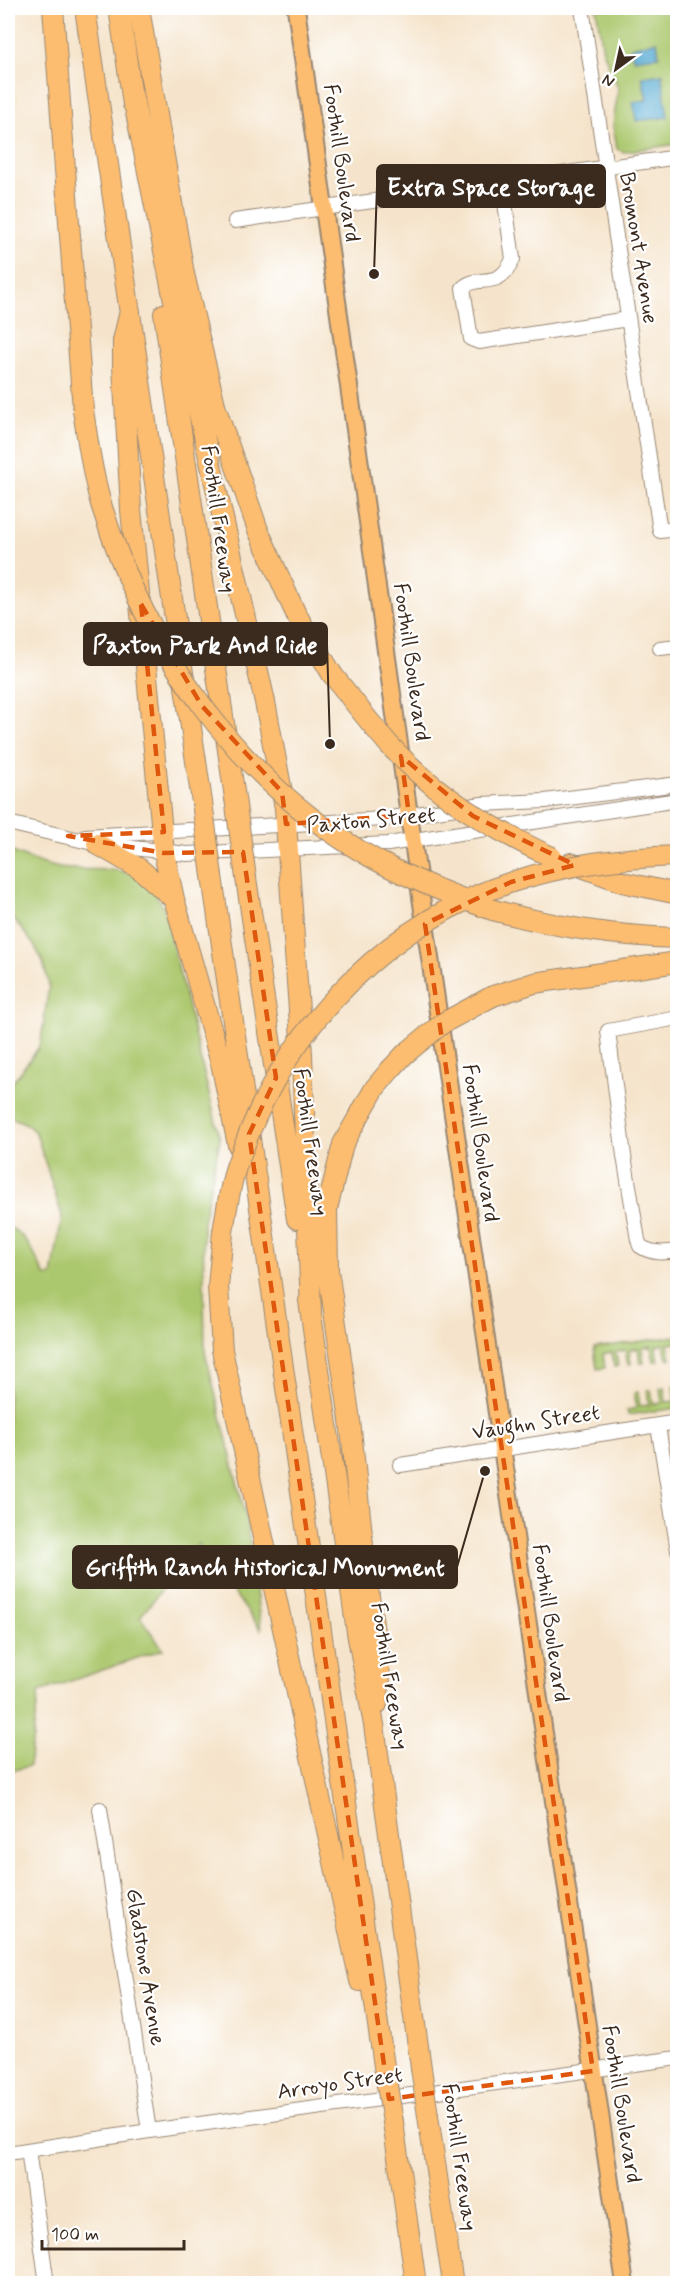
<svg xmlns="http://www.w3.org/2000/svg" width="685" height="2291" viewBox="0 0 685 2291" font-family="Mynerve,sans-serif">
  <style>
    .green { fill: #acc86e; stroke: #747946; stroke-width: 1.5 }
    .water { fill: #57abd3; stroke: #496a78; stroke-width: 1.5 }
    .lines { fill: none; stroke-linecap: round; stroke-linejoin: round }
    .minor-casing { stroke: #988774; stroke-width: 16 }
    .major-casing { stroke: #988774; stroke-width: 20 }
    .highway-casing { stroke: #988774; stroke-width: 22 }
    .minor { stroke: #fff; stroke-width: 14 }
    .major { stroke: #fcbd6f; stroke-width: 16 }
    .highway { stroke: #fcbd6f; stroke-width: 20 }
    .highway-bridge-casing { stroke: #988774; stroke-width: 22; stroke-linecap: butt }
    .highway-bridge { stroke: #fcbd6f; stroke-width: 20 }
    .marked { fill: none; stroke: #df570d; stroke-width: 4.5; stroke-dasharray: 12 8; stroke-linejoin: round }
    .labels { text-anchor: middle; dominant-baseline: central; stroke-width: 4.5; stroke-linejoin: round; paint-order: stroke }
    .street-label { font-size: 22px; fill: #3b2a1e; stroke: #fff }
    .leader { fill: none; stroke: #3b2a1e; stroke-width: 2 }
    .callout-dot { fill: #3b2a1e; stroke: #fff; stroke-width: 2 }
    .callout { fill: #3b2a1e; stroke: #3b2a1e; stroke-width: 2 }
    .callout-label { font-size: 24px; text-anchor: middle; font-weight: bold; fill: #fff }
  </style>
  <rect width="100%" height="100%" fill="#fff"/>
  <filter id="ink" filterUnits="userSpaceOnUse"><feTurbulence type="fractalNoise" baseFrequency=".0167" numOctaves="2"/><feDisplacementMap in="SourceGraphic" scale="12" xChannelSelector="R" yChannelSelector="G"/><feConvolveMatrix kernelMatrix="1 2 1 2 8 2 1 2 1" color-interpolation-filters="sRGB"/></filter>
  <filter id="wash" filterUnits="userSpaceOnUse"><feTurbulence type="fractalNoise" baseFrequency=".008" numOctaves="4" result="noise"/><feDisplacementMap in="SourceGraphic" scale="24" xChannelSelector="R" yChannelSelector="G"/><feGaussianBlur stdDeviation="1.35" result="paint"/><feColorMatrix in="noise" values="0 0 0 0 0 0 0 0 0 0 0 0 0 0 0 0 0 1.4 0 .05"/><feComposite in="paint" operator="in"/></filter>
  <g filter="url(#wash)">
    <rect width="100%" height="100%" fill="#f5e4cb"/>
    <!-- green -->
    <path class="green" d="M596,8H677V144L624,152L617,149L613,126L618,88L603,51Z
      M8,850C24,857 42,865 60,868C106,874 139,856 164,909L220,1139L203,1222L205,1352L247,1522L261,1630L198,1544L140,1617L163,1649L39,1692L29,1766L8,1772V1227C28,1234 36,1259 45,1276H52L62,1216L36,1133L25,1123L15,1119H8V1088L37,1050L41,1041L49,985L43,962L34,945L17,923L8,914Z
      M677,1336V1343L668,1344L671,1359H667L664,1344L656,1346L658,1361H654L651,1346L642,1348L644,1363H640L638,1348L629,1350L631,1364L628,1365L625,1350L616,1352L618,1366L614,1367L612,1352L603,1354L605,1368L597,1369L594,1348Z
      M673,1386H677V1408L628,1415L627,1410L637,1408L634,1393L638,1392L640,1406L649,1405L647,1390H651L653,1404L662,1403L660,1388L664,1387L666,1402L675,1401Z"/>
    <!-- water -->
    <path class="water" d="M657,41L659,56L633,59L631,47Z
      M663,74L662,77L668,117L636,121L633,102L647,100L642,77Z"/>
  </g>
  <g filter="url(#ink)">
    <g class="lines">
      <!-- minor casing -->
      <g class="minor-casing">
        <path id="minor" d="M582,8L660,531L678,529
          M502,182L513,259C499,292 478,273 463,288L471,339L479,342L628,319
          M235,221L678,157
          M660,648L678,646
          M8,823L97,844L187,854L388,844L678,800
          M85,836L384,819L482,804L545,801L678,784
          M678,1018L608,1031L624,1156L638,1240L640,1246C652,1254 664,1253 678,1251
          M658,1426L678,1551
          M400,1465L678,1422
          M100,1809L149,2131
          M28,2150L47,2284
          M8,2153L149,2131L678,2058"/>
      </g>
      <!-- major casing -->
      <g class="major-casing">
        <path id="major" d="M296,8L409,815L625,2284"/>
      </g>
      <!-- highway casing -->
      <g class="highway-casing">
        <path id="highway" d="M53,8L83,410
          M85,8L202,802
          M119,8L133,104
          M139,8L184,274L216,409L258,530L296,614L332,674
          M132,93L180,330L265,702L285,808L302,1054L311,1313
          M130,311L123,341V366L131,510L164,853L174,899L221,1063L238,1145
          M164,314L235,798
          M97,844L140,869L174,899
          M571,863L622,882L678,894
          M212,876L385,2073
          M246,878L297,1219
          M493,910C557,927 611,936 678,938
          M493,996L534,983L678,962
          M223,1232L218,1287L222,1350L360,1981
          M309,1301L357,1632L374,1725L421,2068
          M377,1704L380,1676L366,1574L350,1420L328,1270L327,1209L343,1144L375,1088L390,1070
          M428,2116L453,2284
          M393,2122L416,2284"/>
      </g>
      <!-- minor -->
      <use href="#minor" class="minor"/>
      <!-- major -->
      <use href="#major" class="major"/>
      <!-- highway -->
      <use href="#highway" class="highway"/>
      <!-- highway-bridge casing -->
      <g class="highway-bridge-casing">
        <path id="highway-bridge" d="M83,410C88,442 92,474 101,504C146,650 240,785 376,860C413,880 453,896 493,910
          M332,674C352,699 371,725 393,749C438,796 493,830 552,857
          M235,798L246,878
          M202,802L212,876
          M390,1070L405,1054L443,1023L493,996
          M223,1232C226,1213 229,1193 234,1174C237,1161 244,1148 248,1136C294,1020 392,921 512,882C566,864 621,858 678,856
          M421,2068L428,2116
          M385,2073L393,2122"/>
      </g>
      <!-- highway-bridge -->
      <use href="#highway-bridge" class="highway-bridge"/>
    </g>
  </g>
  <!-- marked area -->
  <path class="marked" d="M141,604L202,706L282,792L286,824L409,815L401,756L473,816L575,865L511,882L425,924L593,2071L389,2099L249,1134L276,1078L243,852L164,853L68,836L164,832Z"/>
  <g class="labels">
    <!-- street labels -->
    <g class="street-label">
      <text transform="translate(341 163) rotate(82)">Foothill Boulevard</text>
      <text transform="translate(638 248) rotate(81)">Bromont Avenue</text>
      <text transform="translate(218 519) rotate(82)">Foothill Freeway</text>
      <text transform="translate(411 662) rotate(82)">Foothill Boulevard</text>
      <text transform="translate(371 821) rotate(-5)">Paxton Street</text>
      <text transform="translate(310 1142) rotate(82)">Foothill Freeway</text>
      <text transform="translate(480 1143) rotate(82)">Foothill Boulevard</text>
      <text transform="translate(536 1423) rotate(-9)">Vaughn Street</text>
      <text transform="translate(550 1623) rotate(82)">Foothill Boulevard</text>
      <text transform="translate(389 1676) rotate(81)">Foothill Freeway</text>
      <text transform="translate(145 1967) rotate(81)">Gladstone Avenue</text>
      <text transform="translate(340 2084) rotate(-8)">Arroyo Street</text>
      <text transform="translate(621 2104) rotate(81)">Foothill Boulevard</text>
      <text transform="translate(459 2157) rotate(82)">Foothill Freeway</text>
    </g>
  </g>
  <!-- callouts -->
  <path class="leader" d="M374 274L377 186M330 744L327 644M485 1471L457 1567"/>
  <g class="callout-dot">
    <circle cx="374" cy="274" r="6"/>
    <circle cx="330" cy="744" r="6"/>
    <circle cx="485" cy="1471" r="6"/>
  </g>
  <g class="callout">
    <rect x="377" y="165" width="228" height="42" rx="6"/>
    <rect x="84" y="623" width="243" height="42" rx="6"/>
    <rect x="73" y="1546" width="384" height="42" rx="6"/>
  </g>
  <g class="callout-label">
    <text x="491" y="195">Extra Space Storage</text>
    <text x="205" y="653">Paxton Park And Ride</text>
    <text x="265" y="1575">Griffith Ranch Historical Monument</text>
  </g>
  <!-- margin -->
  <rect width="685" height="2291" fill="none" stroke="#fff" stroke-width="30"/>
  <!-- north arrow -->
  <g transform="translate(616 69) rotate(213)" stroke="#ffffff" stroke-width="4.5" paint-order="stroke">
  <path d="M0-4.5L10 22L0 15L-10 22Z" fill="#3b2a1e"/>
  <text y="-9" font-size="16" font-weight="bold" text-anchor="middle" fill="#3b2a1e">N</text>
  </g>
  <!-- scale -->
  <path d="M42 2240v9h142v-9" fill="none" stroke="#3b2a1e" stroke-width="3"/>
  <text x="51" y="2240" font-size="18" fill="#3b2a1e" stroke="#ffffff" stroke-width="4.5" paint-order="stroke">100 m</text>
</svg>
